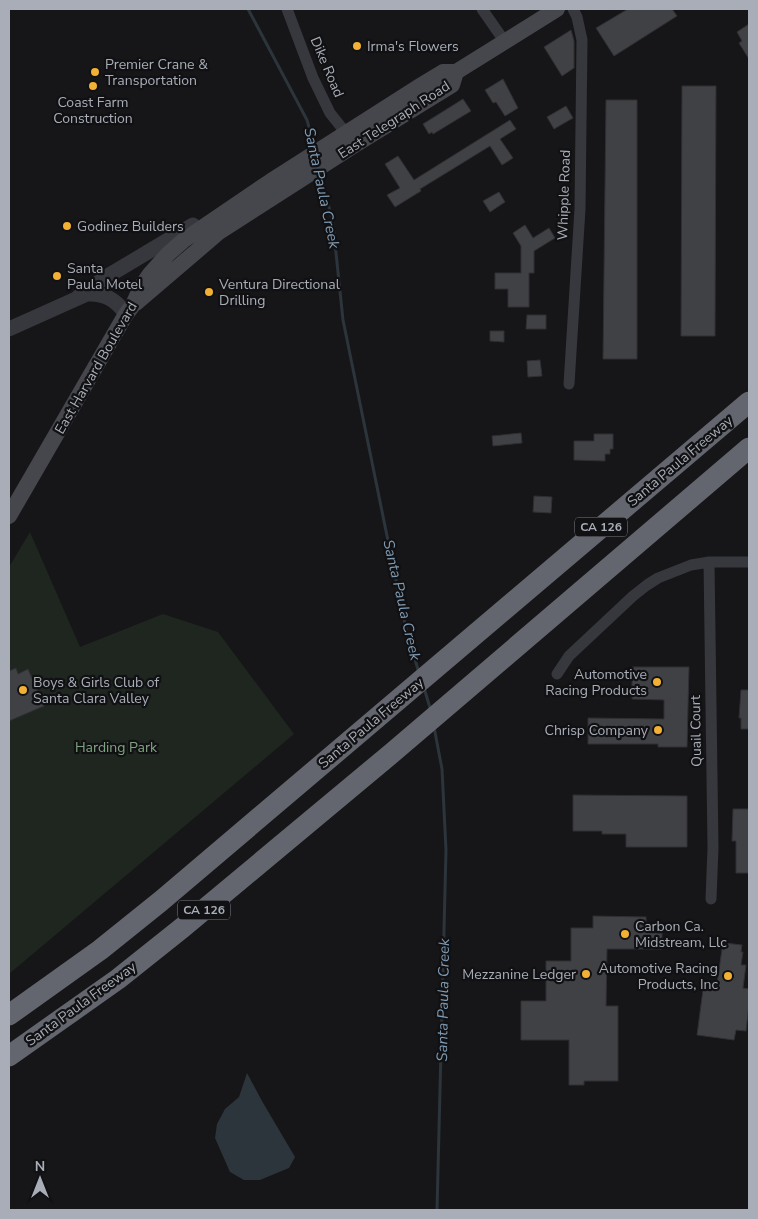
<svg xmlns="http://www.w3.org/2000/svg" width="758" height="1219" viewBox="0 0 758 1219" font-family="'Nunito Sans',sans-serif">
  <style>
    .green { fill: #1e261f }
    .water { fill: #2c353c }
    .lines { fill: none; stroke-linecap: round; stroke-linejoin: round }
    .stream { stroke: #2c353c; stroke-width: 3 }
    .building { fill: #404145; stroke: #303034 }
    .minor { stroke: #37383d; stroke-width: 11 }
    .tertiary { stroke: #37383d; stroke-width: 15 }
    .secondary { stroke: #45474d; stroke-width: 16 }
    .motorway { stroke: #63666e; stroke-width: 21 }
    .poi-dot { fill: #f2b134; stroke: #111113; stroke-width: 2 }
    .labels { text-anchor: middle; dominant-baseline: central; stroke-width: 4.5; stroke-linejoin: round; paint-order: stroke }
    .shield { fill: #111113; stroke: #7b7e86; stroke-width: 1 }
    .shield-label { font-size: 12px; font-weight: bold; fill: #a8adb8 }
    .poi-label { font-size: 14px; fill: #a8adb8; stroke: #111113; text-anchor: start }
    .street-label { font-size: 14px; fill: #a8adb8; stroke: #111113 }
    .park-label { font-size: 14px; fill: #7fa381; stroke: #111113 }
    .water-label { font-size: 15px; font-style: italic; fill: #7f9bb3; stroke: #111113 }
  </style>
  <rect width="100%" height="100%" fill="#161618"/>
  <!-- green -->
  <path class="green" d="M30,532L80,647L163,614L218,632L294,734L9,974V567Z"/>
  <!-- water -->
  <path class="water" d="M247,1073L262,1101L295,1157L289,1168L260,1180H244L230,1172L215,1138L217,1124L225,1109L239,1097Z"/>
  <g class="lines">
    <!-- stream -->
    <path class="stream" d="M248,9L307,120L314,146
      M321,174L333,224L343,320L406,629L419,673
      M424,688L431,711
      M434,727L442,769L446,850L437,1210"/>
  </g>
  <!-- building -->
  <path class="building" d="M628,9H672L677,16L614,56L596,28Z
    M749,24V59L739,43L742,41L737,32Z
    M571,30L574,41V68L562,76L544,47Z
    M503,79L518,108L505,116L496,102L493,103L485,90Z
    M682,86H716L715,336H681Z
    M463,99L471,111L433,134L432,132L429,134L423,124Z
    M606,100H637V359H603Z
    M566,106L573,118L554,129L547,117Z
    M510,120L516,129L500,139L513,158L502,165L490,146L420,189L421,191L395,207L387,195L400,188L385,164L398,156L414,180Z
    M499,192L505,202L490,212L483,201Z
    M525,225L533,238L549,228L555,238L534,251V273H529V307H508V289H495V273H521V246L513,233Z
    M527,315H546V329H526Z
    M490,331H504V342L490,341Z
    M540,360L542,376L528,377L527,361Z
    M521,433L522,443L493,446L492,436Z
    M594,434H613V449H610V454H605V461L574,460V441H594Z
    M534,496L552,497L551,513L533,512Z
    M632,667H689L687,747H658V744H588V718L664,719V700L632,699Z
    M16,668L18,674L28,669L44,706L9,721V671Z
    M741,690H749V729H741V718H739Z
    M573,795L687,796V847H626V834H602V831H573Z
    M733,809H749V873H736V841H732Z
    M593,916L646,917V924H654V933H662V949H607L606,1006H618V1081H584V1085H569V1040H521V1001H546V961H571V928H593Z
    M725,943L742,945L741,952H743L741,965H746L743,988L749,989V1004L746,1031L736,1030L734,1040L697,1035L704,982L717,984L722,949L724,950Z"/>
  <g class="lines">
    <!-- minor -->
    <path class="minor" d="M287,9L313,78L330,113L346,133
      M482,9L505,42
      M569,384L580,209L582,40L577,17L573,9
      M709,562L713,848L711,899
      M557,674L569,656L633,596L647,585L658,578L691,565L709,562H749"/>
    <!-- tertiary -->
    <path class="tertiary" d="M78,297L106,277L193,225
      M9,329L87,294C105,293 116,300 126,314"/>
    <!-- secondary -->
    <path class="secondary" d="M136,303L219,232L353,146L452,85L456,72
      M9,516L126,314L133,305L141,287L150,274L168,254L184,240L271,181L420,86L443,72H456L557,9"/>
    <!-- motorway -->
    <path class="motorway" d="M9,1015L100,950L161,901L749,402
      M9,1056L118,979L182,928L392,753L749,448"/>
  </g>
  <!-- markers -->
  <g class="poi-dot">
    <circle cx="357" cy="46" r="5"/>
    <circle cx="95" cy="72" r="5"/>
    <circle cx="93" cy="86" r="5"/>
    <circle cx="67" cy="226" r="5"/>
    <circle cx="57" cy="276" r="5"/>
    <circle cx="209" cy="292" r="5"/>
    <circle cx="657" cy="682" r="5"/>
    <circle cx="23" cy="690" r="5"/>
    <circle cx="658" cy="730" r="5"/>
    <circle cx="625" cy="934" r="5"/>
    <circle cx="586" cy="974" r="5"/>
    <circle cx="728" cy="976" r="5"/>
  </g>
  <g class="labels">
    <!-- shield labels -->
    <g class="shield">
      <rect x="575" y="517.5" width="52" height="19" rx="4"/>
      <rect x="178" y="900.5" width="52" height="19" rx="4"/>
    </g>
    <g class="shield-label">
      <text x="601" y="527">CA 126</text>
      <text x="204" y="910">CA 126</text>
    </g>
    <!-- poi labels -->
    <g class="poi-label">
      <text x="367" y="46">Irma's Flowers</text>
      <text x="105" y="64">Premier Crane &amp;<tspan x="105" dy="16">Transportation</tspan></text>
      <text x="93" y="102" text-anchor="middle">Coast Farm<tspan x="93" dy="16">Construction</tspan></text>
      <text x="77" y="226">Godinez Builders</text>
      <text x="67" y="268">Santa<tspan x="67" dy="16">Paula Motel</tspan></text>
      <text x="219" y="284">Ventura Directional<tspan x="219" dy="16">Drilling</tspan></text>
      <text x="647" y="674" text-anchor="end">Automotive<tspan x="647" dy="16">Racing Products</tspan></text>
      <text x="33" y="682">Boys &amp; Girls Club of<tspan x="33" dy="16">Santa Clara Valley</tspan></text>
      <text x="648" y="730" text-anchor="end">Chrisp Company</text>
      <text x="635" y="926">Carbon Ca.<tspan x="635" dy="16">Midstream, Llc</tspan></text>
      <text x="718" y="968" text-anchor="end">Automotive Racing<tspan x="718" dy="16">Products, Inc</tspan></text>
      <text x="576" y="974" text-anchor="end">Mezzanine Ledger</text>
    </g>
    <!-- street labels -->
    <g class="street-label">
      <text transform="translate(327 67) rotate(67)">Dike Road</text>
      <text transform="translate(394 120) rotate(-33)">East Telegraph Road</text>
      <text transform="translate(564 195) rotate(-88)">Whipple Road</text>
      <text transform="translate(96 368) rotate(-60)">East Harvard Boulevard</text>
      <text transform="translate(680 461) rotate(-40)">Santa Paula Freeway</text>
      <text transform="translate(371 723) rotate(-40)">Santa Paula Freeway</text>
      <text transform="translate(696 731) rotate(-91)">Quail Court</text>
      <text transform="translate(81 1004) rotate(-36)">Santa Paula Freeway</text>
    </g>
    <!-- park labels -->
    <g class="park-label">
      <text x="116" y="747">Harding Park</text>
    </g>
    <!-- water labels -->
    <g class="water-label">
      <text transform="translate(322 188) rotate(78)">Santa Paula Creek</text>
      <text transform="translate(402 600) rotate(77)">Santa Paula Creek</text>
      <text transform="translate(443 1000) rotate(-89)">Santa Paula Creek</text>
    </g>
  </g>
  <!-- border -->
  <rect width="758" height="1219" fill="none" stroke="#a8adb8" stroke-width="20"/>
  <!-- north arrow -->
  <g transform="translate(40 1179)" stroke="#111113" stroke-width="4" paint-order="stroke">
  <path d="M0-4L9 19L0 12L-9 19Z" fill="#a8adb8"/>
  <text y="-8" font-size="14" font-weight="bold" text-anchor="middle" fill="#a8adb8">N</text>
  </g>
</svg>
